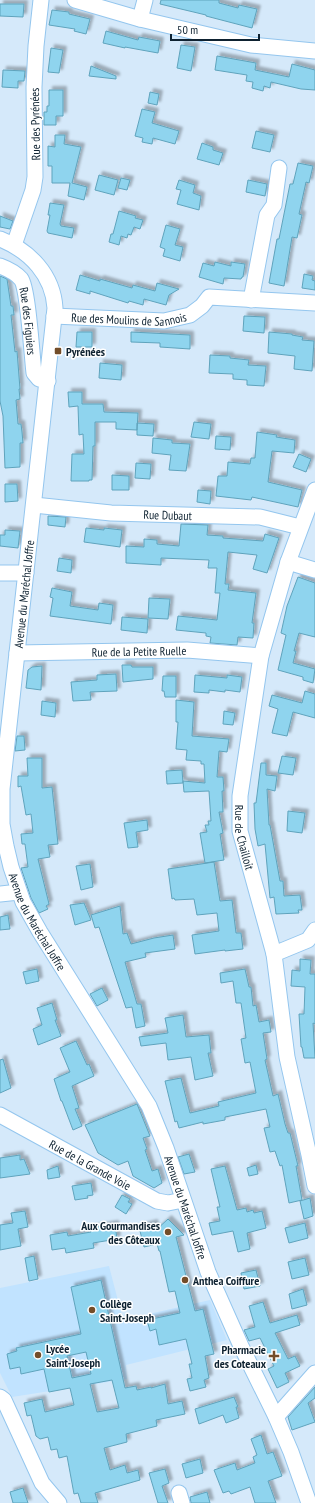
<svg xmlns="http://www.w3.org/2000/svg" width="315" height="1503" viewBox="0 0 315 1503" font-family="'PT Sans Narrow',sans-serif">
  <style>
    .built { fill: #c1e3ff }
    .building { fill: #8fd4ee; stroke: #5fa3bc; fill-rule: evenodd; filter: url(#shadow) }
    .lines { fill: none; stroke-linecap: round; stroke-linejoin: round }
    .minor-casing { stroke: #94c6ee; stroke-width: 17 }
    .minor { stroke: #fff; stroke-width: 15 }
    .poi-dot { fill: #734d29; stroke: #fff; stroke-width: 1.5 }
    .labels { text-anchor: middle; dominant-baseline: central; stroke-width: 3; stroke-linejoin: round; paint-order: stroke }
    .street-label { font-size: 12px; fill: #0e2231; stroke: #fff }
    .poi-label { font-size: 12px; font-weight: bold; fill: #0e2231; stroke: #fff; text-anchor: start }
  </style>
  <defs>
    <filter id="shadow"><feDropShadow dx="3.5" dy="-3.5" stdDeviation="1" flood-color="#0004"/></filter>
  </defs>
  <rect width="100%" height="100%" fill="#d5e9fa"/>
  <!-- built -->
  <path class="built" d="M109,1266L123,1320L210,1300L227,1340L126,1365L127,1379L12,1397L0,1373V1288Z"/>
  <!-- building -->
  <path class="building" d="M161,0H219V3L238,8L239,5L257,9L252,28L206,16V15L160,4Z
    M0,4H24L23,17L0,16Z
    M52,10L69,12V14L90,19L86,34L74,31L75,29L49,25Z
    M106,31L138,40L139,37L160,41L158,53L125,47V48L103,43Z
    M181,45L195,47L191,71L177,68Z
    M51,48L63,50L59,73L48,72Z
    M217,56L256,63L255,70L289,77L292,64L315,70V90L301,89L271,82L270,88L264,86L263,91L252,88L253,82L246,81L247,75L215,70Z
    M91,66L116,76V79L89,76Z
    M3,70L25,71L24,81H18V88L2,87Z
    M49,90H63V116H56V125H44V112H47V106H49Z
    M150,92L159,94L157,105L148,103Z
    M142,109L155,112L152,123L179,131L175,144L153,138L152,144L142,142L143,138L135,136Z
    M256,131L274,135L270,152L252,148Z
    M55,135H65L64,144L81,147L72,183L87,187L84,200L68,196L70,183H52V166H48V146L55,147Z
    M202,143L213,147V150L223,153L219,165L197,159Z
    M298,163L313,166L309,183L306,182L299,214L302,215L297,238L292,237L284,286L269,283L277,239H279L290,184H293Z
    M99,175L118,180L114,195L95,190Z
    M121,178L130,180L127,190L118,188Z
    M179,180L195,185L193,193L201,196L199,210L177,204L181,190L176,189Z
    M248,180L267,184L265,196L246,192Z
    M50,203L64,205L60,224L61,226L74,228L72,238L48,233L47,231L50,215H48Z
    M119,211L136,216L135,218L143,220L140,229L134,227L131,235L128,234L127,238L121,236L119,245L109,242L111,234H113Z
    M0,216L13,221L10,229L0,227Z
    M166,225L180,229L175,245L183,247L180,261L163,256L165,249L160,247Z
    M215,262L231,266V262L245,264L243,277H242L241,279L224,278L223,284L199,277L203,263L214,266Z
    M304,274L313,276L312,280L315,281V290L302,288Z
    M80,275L100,281V279L132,288L133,285L155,291L157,283L179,289L169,295L166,305L144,299L143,305L129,301L128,303L90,291V294L76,290Z
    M0,276L7,279L11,306H13L14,315H11L15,352L17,351L20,389H19L20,399L16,400L18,424H21L22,432L23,443H20V467L5,468L3,416L0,401Z
    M244,316L265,317L264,333L243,331Z
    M77,332H92V347H76Z
    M131,332L190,335V349L160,347V343L131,342Z
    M269,332L292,334V335L303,337L302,340L314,341L312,371L294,369L295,356L268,353Z
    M210,355L230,356V358L249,360L248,365L266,366L264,386L247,385V380L233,379V374L209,373Z
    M100,363L122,365L121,380L99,378Z
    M68,392H82V404H103L104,412L138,413L137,430L116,429V422H95V446H93L92,480H89V481H71L72,454H84L83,434L79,435L78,406L69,407Z
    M194,422L211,424L209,439L191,437Z
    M137,423L154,424L153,436L137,435Z
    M257,432L277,435L276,437L295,440L294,453L272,451L268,482L302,490L298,507L252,497L251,500L216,496L218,476H227L228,462L250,464L251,458H255Z
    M216,436L231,437L230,450L215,449Z
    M153,438L172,440V443L190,444L186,471L169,470L171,455L152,453Z
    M299,454L311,459L306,472L293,467Z
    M136,463L151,464L150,479L135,478Z
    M112,475L129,476V490H112Z
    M5,484H17L18,501L5,502Z
    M198,490L211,491L210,504L197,502Z
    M48,516L66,517L65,527L48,525Z
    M181,524L208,525L207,535L223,536V538L263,541L265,534L279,538L267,573L253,569L257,555L228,552L225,584H229L228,590L256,593L252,623H254L253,638L238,637L237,645L210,643L211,637L206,636V633L176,630L178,616L217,620L220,593H215L217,568H208L209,560L161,558V565L126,563V546L144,547V539L157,540V544L179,546Z
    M86,528L104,530V528L122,530L120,547L84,542Z
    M5,530L20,531L18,548L0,546V535H5Z
    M59,558L72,560L71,573L57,571Z
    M298,577L315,583V637L299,633L294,651H296L293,663L315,669L313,683L303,680V677L278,670L286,635L281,633L287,606Z
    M52,588L72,592L70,606L98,610L99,603L113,605L111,624L50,616L53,598L50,597Z
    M149,598L170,599L168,619L148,618Z
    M122,617L148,619L147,633L121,630Z
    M122,665H131L132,667H153V679L123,682Z
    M42,666L41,690L26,688L28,670L32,667Z
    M116,674L117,691L90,692L91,700L73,701L71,682L97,680V675Z
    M195,675L227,678V675L242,677L240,692L225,690V692L209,690V693L194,692Z
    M163,676H176V697H165L164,691H162Z
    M305,691L315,694V718L293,712L287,736L272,733L278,709L269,706L272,695L302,703Z
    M176,700L194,702L192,736L229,739L227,752L219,751L217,777H223L224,791H222L223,812H219L223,833L220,834L224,860L205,863L200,833L207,832L205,825H209L208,821H211L209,791L184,792L183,781L205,783L204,764H201V761L186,760L187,750L176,749L178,722H176Z
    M42,701L56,703L55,717L41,715Z
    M224,711L235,713L233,725L223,724Z
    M17,736H24L25,750L15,751Z
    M282,756L296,758L293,775L278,773Z
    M27,758H42V788L52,787L58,844L48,845L50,857L38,859L49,904L46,906L48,909L39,913L31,898L21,868L28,867L25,844H22L21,834L33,833L31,814L26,815L21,786L18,787V776H28Z
    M261,763H266V775L277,776L275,791L267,789L269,825H270L280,881H283L284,896L300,895L302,910H298L299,913L276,914L274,897L270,898L265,844L258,846L255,829L254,803H256Z
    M182,770L183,783L167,784L166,771Z
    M288,811L305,813L302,833L287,831Z
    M147,820L148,830L136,832L138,847L128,848L124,823Z
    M214,862L220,901L232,900L236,933H241L243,949L225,951V950L195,954L192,935L219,931L217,913L197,915L194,899L175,900L174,898L172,899L168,869Z
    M90,864L93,887L81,890L76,866Z
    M84,903L91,920L75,925L70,905Z
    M120,906L123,934L127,933L131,944L154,938L173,935L175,949L145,953L146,957L125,962L137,1004H141L145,1026L136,1028L132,1007L126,1008L99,927L95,928L91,915Z
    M8,915L10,929L0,930V917Z
    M300,959L311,960L310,974H315V1024L313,1023L315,1058H304L302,1047H301L299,1014H304L305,987L291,986L292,970L300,971Z
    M37,969L39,981L26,984L23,972Z
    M245,969L249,987H251L253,1006L256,1005L259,1022L269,1020L271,1032L263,1033L267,1059L265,1060L273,1096L278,1094L285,1124L288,1133H290L298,1166H296L302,1200L289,1203L282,1165L280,1166L275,1151L270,1152L264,1128L270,1127L266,1109L225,1117V1120L203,1124V1122L179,1128L177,1121L175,1122L165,1081L181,1078L190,1113L219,1106L218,1102L256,1093L250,1062L245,1063L241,1039L246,1038L241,1003H236L233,981L221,983L220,973Z
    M102,988L108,1000L97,1006L90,994Z
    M52,1003L57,1020H55L61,1036L38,1045L33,1029L42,1025L37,1008Z
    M183,1015L186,1037L209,1035L211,1053H208L213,1076L195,1080L191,1057L168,1060L166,1043L141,1046L139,1037L168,1033L165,1018Z
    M76,1041L87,1065L89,1064L94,1076L72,1086L79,1108L75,1109L82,1126L73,1130L62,1101H61L54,1079L70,1072L60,1048Z
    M3,1059L11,1088L0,1093V1060Z
    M137,1104L150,1136L143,1138L147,1149L145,1150L152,1171L158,1169L162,1183L154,1188L133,1176L128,1161L118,1165L98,1153L85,1125Z
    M189,1154L195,1172L184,1174L178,1157Z
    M20,1155V1160L24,1159L30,1174L0,1178V1158Z
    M256,1165L258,1174L249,1176L247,1168Z
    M58,1166L60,1177L48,1179L47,1170Z
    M225,1166L237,1210L246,1208L247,1212L253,1210L254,1213L262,1211L266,1228L247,1233L250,1249L238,1252L233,1231L212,1235L209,1223L220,1221L217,1207H220L211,1169Z
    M91,1183L93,1195L87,1196L88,1198L75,1200L72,1186Z
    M122,1195L130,1199L128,1202L132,1204L126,1214L115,1207Z
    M310,1198L313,1216L304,1219L300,1201Z
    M25,1211L28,1227L18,1229L21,1246L0,1250V1225L13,1223L11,1213Z
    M168,1219L184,1235L176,1237L195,1311L203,1309L214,1354L205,1356L209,1378L204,1380L206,1387L190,1391L187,1379L192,1378L189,1364H192L186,1339L159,1345L156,1329L150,1331L147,1320L180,1313L175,1291L169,1292L160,1251H159L157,1244L144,1247L139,1227L154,1223L156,1230Z
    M305,1223L308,1238L289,1243L285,1228Z
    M115,1224L117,1239L93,1243L94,1248L66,1253L65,1248L52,1250L50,1235L67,1232L68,1236L91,1232V1228Z
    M34,1256L38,1279L29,1281L25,1258Z
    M305,1258L309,1275L292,1279L288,1262Z
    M256,1270L260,1286L244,1289L241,1273Z
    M101,1280L125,1388L136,1386L137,1390L151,1387V1388L165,1384L168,1404L182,1401L185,1414L156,1420L157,1426L126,1434L127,1442L104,1448L110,1470L125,1465L127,1473L138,1470L140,1480L95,1493L98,1503H81L78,1493L74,1494L67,1456L59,1458L57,1449L51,1450L48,1437L40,1439L36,1436L31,1415L27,1416L24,1403L42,1399L45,1412L74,1405L70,1388L49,1392L44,1369L21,1374L20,1367L10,1369L7,1354L17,1351L16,1348L81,1334L71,1287ZM86,1352L91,1374L72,1378L67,1356ZM112,1380L119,1408L97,1412L90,1384Z
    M303,1289L307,1305L292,1309L289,1294Z
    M263,1302L270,1323L297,1315L300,1325L275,1333L288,1359L295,1356L300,1366L285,1373L289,1382L277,1388L268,1369L274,1366L260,1338L249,1341L244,1330L255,1327L249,1306Z
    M315,1387V1398L308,1403L315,1422L292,1430L288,1417Z
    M234,1397L238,1407H236L239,1418L226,1423L223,1415L199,1424L195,1409Z
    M261,1435L267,1454L273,1452L282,1476L268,1481L276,1503H255L250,1487L231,1494L229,1491L223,1493L214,1470L235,1463L237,1470L255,1463L253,1457L257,1455L251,1439Z
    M200,1459L203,1473L186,1478L182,1464Z
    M165,1469L169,1483L162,1486L168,1503H158L149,1473Z
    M23,1488L28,1503H13L10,1492Z
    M207,1492L210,1503H191L190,1497Z"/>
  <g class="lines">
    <!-- minor casing -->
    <g class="minor-casing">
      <g id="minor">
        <path d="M75,0L140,19L251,45L315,51"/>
        <path d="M140,19L145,0"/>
        <path id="s1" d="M0,239C30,251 53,275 55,308L2,789V824L6,846L11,867L23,902L40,932L149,1106L166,1148L208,1272L241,1346L276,1417L291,1452L309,1503"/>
        <path d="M14,245L33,190L35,177L34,87L36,46L41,0"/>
        <path id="s2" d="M0,266C8,269 15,272 21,279C28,288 32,357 34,373L39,379L48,381"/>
        <path d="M251,300L267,215L274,205L279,168"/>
        <path id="s3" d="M54,316L164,321L190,315L202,306L209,297L315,303"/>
        <path id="s4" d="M315,490L288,562L261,656L240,796V831L274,954L287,1057L309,1155L315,1186"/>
        <path id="s5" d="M34,505L111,513L260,517L300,527"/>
        <path d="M288,562L315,570"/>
        <path d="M0,573H26"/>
        <path id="s6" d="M17,653L187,650L261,656"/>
        <path d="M0,894L19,892"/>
        <path d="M274,954L308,940L315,930"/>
        <path id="s7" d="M0,1115L157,1201L168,1203L183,1200"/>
        <path d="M0,1397L4,1400L42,1483L59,1503"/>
        <path d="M276,1417L315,1373"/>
        <path d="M179,1493L182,1503"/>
      </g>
    </g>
    <!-- minor -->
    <use href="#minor" class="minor"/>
  </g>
  <!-- markers -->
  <g class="poi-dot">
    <rect x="54" y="347" width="8" height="8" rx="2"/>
    <circle cx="168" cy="1232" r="4"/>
    <circle cx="185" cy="1280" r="4"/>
    <circle cx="92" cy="1310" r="4"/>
    <circle cx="38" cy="1355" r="4"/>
    <path d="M272 1350h4v4h4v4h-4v4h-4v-4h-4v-4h4z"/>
  </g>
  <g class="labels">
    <!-- street labels -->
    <g class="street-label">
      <text transform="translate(35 124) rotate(-91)">Rue des Pyrénées</text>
      <text stroke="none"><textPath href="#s3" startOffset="75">Rue des Moulins de Sannois</textPath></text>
      <text stroke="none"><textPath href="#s2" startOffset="68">Rue des Figuiers</textPath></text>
      <text stroke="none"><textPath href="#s5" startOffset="134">Rue Dubaut</textPath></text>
      <text transform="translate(24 594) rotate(-84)">Avenue du Maréchal Joffre</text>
      <text stroke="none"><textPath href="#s6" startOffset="122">Rue de la Petite Ruelle</textPath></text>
      <text stroke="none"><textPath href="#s4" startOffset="358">Rue de Chailloit</textPath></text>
      <text stroke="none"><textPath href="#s1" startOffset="717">Avenue du Maréchal Joffre</textPath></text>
      <text stroke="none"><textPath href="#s7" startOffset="103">Rue de la Grande Voie</textPath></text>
      <text stroke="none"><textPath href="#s1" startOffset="1041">Avenue du Maréchal Joffre</textPath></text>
    </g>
    <!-- poi labels -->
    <g class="poi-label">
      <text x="66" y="351">Pyrénées</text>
      <text x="160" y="1225" text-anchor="end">Aux Gourmandises<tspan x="160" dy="14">des Côteaux</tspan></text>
      <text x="193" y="1280">Anthea Coiffure</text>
      <text x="100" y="1303">Collège<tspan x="100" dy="14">Saint-Joseph</tspan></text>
      <text x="46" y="1348">Lycée<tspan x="46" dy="14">Saint-Joseph</tspan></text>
      <text x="266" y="1349" text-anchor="end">Pharmacie<tspan x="266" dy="14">des Coteaux</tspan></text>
    </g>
  </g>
  <!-- scale -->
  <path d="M171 34v6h88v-6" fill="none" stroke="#0e2231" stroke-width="2"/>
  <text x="177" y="34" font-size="12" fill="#0e2231" stroke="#ffffff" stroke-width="3" paint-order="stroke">50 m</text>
</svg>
